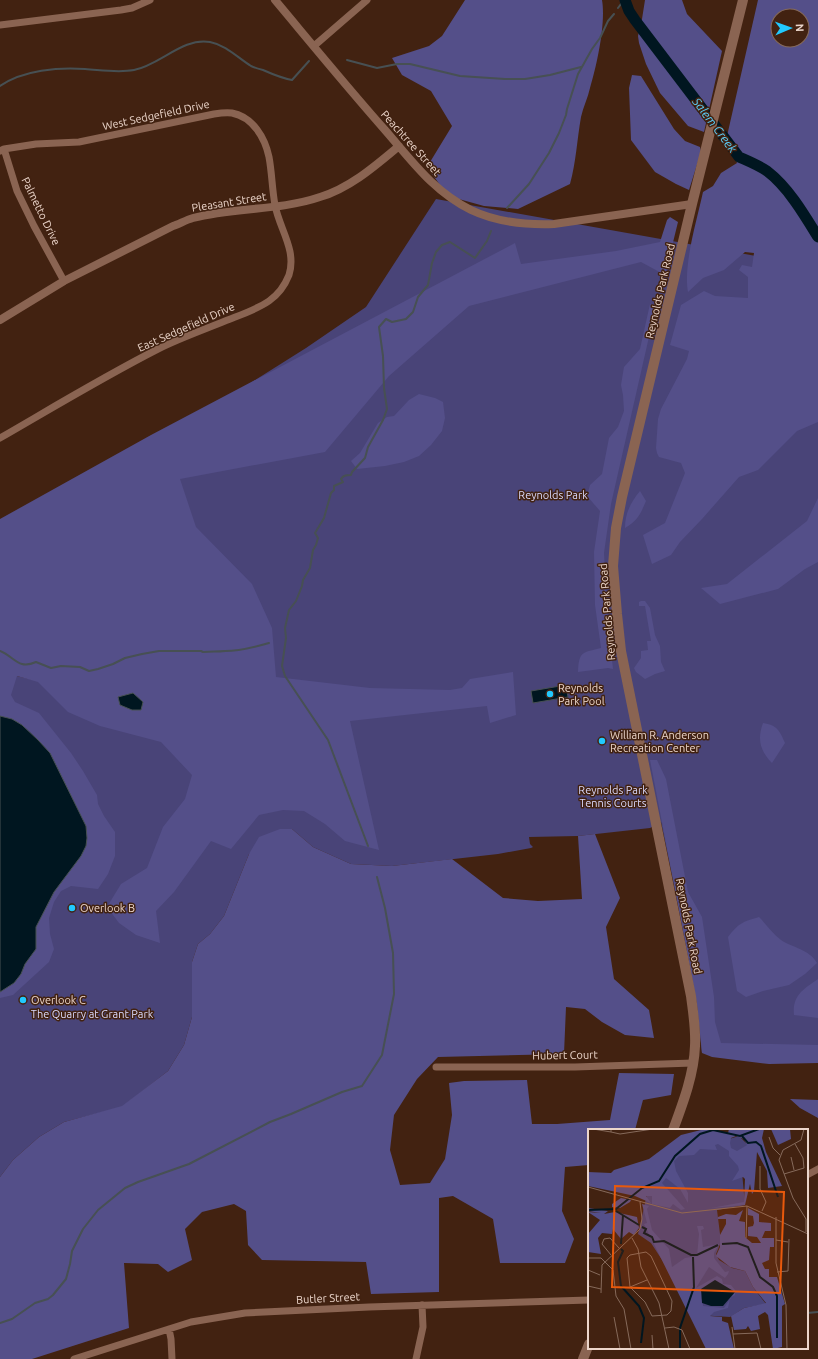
<svg xmlns="http://www.w3.org/2000/svg" width="818" height="1359" viewBox="0 0 818 1359" font-family="Ubuntu,sans-serif">
  <style>
    .green { fill: #494478 }
    .forest { fill: #544f89; fill-rule: evenodd }
    .water { fill: #001620; stroke: #475053 }
    .lines { fill: none; stroke-linecap: round; stroke-linejoin: round }
    .stream { stroke: #475053; stroke-width: 2 }
    .river { stroke: #001620; stroke-width: 11 }
    .minor { stroke: #8a6452; stroke-width: 7 }
    .tertiary { stroke: #8a6452; stroke-width: 8 }
    .secondary { stroke: #8a6452; stroke-width: 10 }
    .poi-dot { fill: #22c9fe; stroke: #422211; stroke-width: 1.5 }
    .labels { text-anchor: middle; dominant-baseline: central; stroke-width: 3; stroke-linejoin: round; paint-order: stroke }
    .street-label { font-size: 11px; fill: #ecd6cb; stroke: #422211 }
    .park-label { font-size: 11px; fill: #dad9fd; stroke: #422211 }
    .poi-label { font-size: 11px; fill: #ecd6cb; stroke: #422211; text-anchor: start }
    .water-label { font-size: 12px; font-style: italic; fill: #5bd2ff; stroke: #422211 }
    .inset-river { fill: none; stroke: #001620; stroke-width: 2 }
    .inset-road { fill: none; stroke: #866a5b; stroke-width: 1 }
    .view { fill: #e8590c; fill-opacity: 0.15; stroke: #e8590c; stroke-width: 2 }
    .inset-edge { fill: none; stroke: #ecd6cb; stroke-width: 2 }
  </style>
  <rect width="100%" height="100%" fill="#422211"/>
  <!-- green -->
  <path class="green" d="M436,199L818,267V1045L739,1048L702,1053L697,1004L685,937L661,822L650,828L578,836L529,837L530,844L533,847L531,848L498,854L392,866L351,864L313,847L292,829L249,854L224,916L210,934L198,944L192,962V1017L184,1045L168,1071L122,1107L64,1122L39,1137L13,1160L0,1177V672L38,681L219,403L306,348L366,307Z"/>
  <!-- forest -->
  <path class="forest" d="M465,0H602C606,23 597,65 590,88C588,98 583,107 581,117C577,140 576,162 570,184L518,209L484,206L448,196L427,167L452,126L431,91L402,75L392,58L429,46L442,36Z
    M645,0H682L687,14L722,51L704,132L688,126L660,93L646,64L639,43L638,36L642,19Z
    M758,0H818V422L797,431L758,470L739,477L702,519L680,542L671,555L652,564L643,535L665,523L685,473L681,463L659,457L657,453L656,448L658,419L661,409L687,359L689,351L670,345L681,305L704,291L715,296L748,298V277L739,270L742,265L752,267L754,253L745,252L724,270L703,278L688,292C683,265 697,220 703,192L713,186L721,173L737,163L727,136ZM778,16H802V40H778Z
    M632,75L641,76L674,129L685,141L700,147L701,152L689,190L676,184L655,172L631,140L629,88Z
    M670,217L678,222L665,275L641,262L469,306L389,376L325,452L180,479L196,527L252,584L272,628L276,677L370,688L450,690L462,688L470,679L513,672L516,715L490,723L487,706L350,721L379,850L345,841L325,824L304,811L283,810L259,815L231,849L211,841L174,892L156,911L160,943L136,935L119,923L107,907L121,884L147,868L163,827L185,799L192,775L161,742L100,726L68,712L38,682L17,676L11,695L15,702L39,713L71,753L83,771L97,795L98,804L104,816L115,832V856L108,874L98,889L71,886L61,891L54,902L49,918L50,934L54,949L49,962L13,995L0,998V992L14,983L21,974L25,964L36,949V927L55,890L81,856L50,753C34,735 24,722 0,716V519L151,435L515,243L521,264L616,251L660,242L667,220Z
    M650,304L656,306L611,504L604,553L607,612L613,669L608,668L578,672C579,650 583,653 601,648L595,605L594,552L600,511L587,496L590,485L602,474L609,438L618,427L624,411L623,395L621,385L624,367L640,349Z
    M419,394L435,398L443,402L445,418L442,431L431,445L419,456L404,462L385,466L357,469L351,461L360,453L378,423L387,417L394,416L409,400Z
    M640,491L646,501C640,515 638,520 625,528C625,513 631,502 640,491Z
    M818,498V562L805,569L778,589L720,604L701,588L727,584L807,521Z
    M641,601H645L650,608L655,635L660,646L661,662L665,671L655,674L645,679L636,672L634,668L641,658V651L648,650L647,641H651L645,606H639V602Z
    M763,723C777,725 780,731 785,743L772,763C760,751 757,739 763,723Z
    M650,760H657L666,779L688,892L702,917L714,997L715,1022L721,1043L818,1045V1063L769,1064L712,1057L702,1053L697,1004Z
    M280,829H292L313,847L351,864L392,866L452,859L503,898L538,901L582,899L578,836L595,834L620,898L606,927L614,979L649,1010L654,1038L625,1035L602,1022L585,1009L566,1007L564,1054L438,1057L417,1079L394,1115L390,1150L400,1185L430,1183L445,1159L452,1115L449,1083L464,1081L527,1080L532,1124H557L610,1120L619,1073L674,1074L671,1095L643,1100L635,1130H589V1165L565,1167L562,1211L574,1239L565,1263H500L493,1219L453,1196L439,1198V1292L371,1294L366,1262L262,1260L248,1245L246,1211L234,1204L202,1212L185,1229L192,1260L168,1272L158,1264L124,1263L129,1328L32,1359H0V1177L13,1160L39,1137L64,1122L122,1106L168,1071L184,1045L192,1017V962L198,944L210,934L224,916L249,854L259,837Z
    M759,917C766,924 773,934 781,940C793,948 809,949 817,963L805,974L789,985L763,991L746,997L737,991L728,937C739,923 742,922 759,917Z
    M818,979V1018L794,1015C792,995 804,989 818,979Z
    M790,1099L818,1100V1118L800,1108Z"/>
  <!-- water -->
  <path class="water" d="M566,685L568,697L533,703L531,691Z
    M133,693L143,702L141,710H132L120,705L118,697Z
    M0,716L12,719L22,725L38,740L50,753L86,826L87,838L86,846L81,856L54,892L36,927V949L25,964L21,974L14,983L0,992Z"/>
  <g class="lines">
    <!-- stream -->
    <path class="stream" d="M618,8L624,0
      M347,60L377,68L397,64H410L460,76L505,79H525L550,75L581,67
      M0,86C23,70 59,67 85,69C101,70 118,73 134,70C160,65 183,37 210,42C226,45 238,58 251,66C255,68 259,69 263,70C272,74 281,78 292,80L309,61
      M507,208L529,184L549,153L559,133L566,115L567,109L578,74L592,49L600,38L608,21L614,14
      M0,651C15,657 18,670 36,662L51,668L61,666L80,667L89,671L98,669L113,664L125,658L142,654L159,651H201L203,652C211,651 217,652 225,651C240,651 255,647 269,643
      M368,846L328,740L285,676L282,666L286,638L285,628L289,610L296,601L302,586L303,580L310,568L313,550L316,545L318,538L315,533L324,518L331,493L334,490V486L343,482L341,479C343,475 347,475 351,475L352,472L365,458L368,447L383,420L387,409L384,388L383,356L379,327L386,319L392,322L406,319L413,312L418,297L428,285L432,263L436,252L442,245L450,242L475,258L487,241L491,231
      M807,1313L818,1312
      M0,1323L12,1319L35,1303L48,1299L53,1295L66,1279L70,1264L72,1251L83,1229L98,1210L125,1188L138,1182L189,1164L270,1122L291,1114L342,1092L362,1086L382,1055L394,994L393,953L385,908L377,877"/>
    <!-- river -->
    <path class="river" d="M625,0L629,11L635,20L739,157C748,161 758,165 767,171C788,187 804,214 818,237"/>
    <!-- minor -->
    <path class="minor" d="M0,25L121,10L132,8L150,0
      M314,46L367,0
      M4,149L17,191L34,226L64,281
      M0,151L4,149L36,144L79,142L214,114C220,113 226,112 232,113C253,117 265,138 269,157C272,173 272,189 275,205C279,228 297,250 289,275C285,285 279,294 269,301C256,310 240,315 225,321C203,330 180,338 158,349C105,376 52,408 0,438
      M436,1067H575L693,1063
      M807,1175L818,1169
      M169,1329L171,1339L172,1359
      M74,1359L191,1322L245,1313L369,1307L589,1300
      M416,1359L423,1327L422,1305"/>
    <!-- tertiary -->
    <path class="tertiary" d="M275,0C311,43 347,87 385,130C412,161 433,191 471,210C496,222 526,225 554,224L692,204
      M0,320L64,281L173,226C179,224 186,220 193,218C234,207 279,211 320,197C350,188 375,166 399,146"/>
    <!-- secondary -->
    <path class="secondary" d="M673,1130C683,1103 694,1074 695,1046C696,1029 693,1012 691,996L621,651L617,614L613,566L616,528L622,497L692,204L743,0
      M583,1359L589,1344"/>
  </g>
  <!-- markers -->
  <g class="poi-dot">
    <circle cx="550" cy="694" r="4"/>
    <circle cx="602" cy="741" r="4"/>
    <circle cx="72" cy="908" r="4"/>
    <circle cx="23" cy="1000" r="4"/>
  </g>
  <g class="labels">
    <!-- street labels -->
    <g class="street-label">
      <text transform="translate(156 115) rotate(-12)">West Sedgefield Drive</text>
      <text transform="translate(411 143) rotate(48)">Peachtree Street</text>
      <text transform="translate(229 202) rotate(-9)">Pleasant Street</text>
      <text transform="translate(41 211) rotate(64)">Palmetto Drive</text>
      <text transform="translate(660 291) rotate(-77)">Reynolds Park Road</text>
      <text transform="translate(186 327) rotate(-24)">East Sedgefield Drive</text>
      <text transform="translate(607 612) rotate(-95)">Reynolds Park Road</text>
      <text transform="translate(689 926) rotate(79)">Reynolds Park Road</text>
      <text transform="translate(565 1055) rotate(-1)">Hubert Court</text>
      <text transform="translate(328 1298) rotate(-3)">Butler Street</text>
    </g>
    <!-- park labels -->
    <g class="park-label">
      <text x="553" y="495">Reynolds Park</text>
      <text x="613" y="790">Reynolds Park<tspan x="613" dy="13">Tennis Courts</tspan></text>
      <text x="92" y="1014">The Quarry at Grant Park</text>
    </g>
    <!-- poi labels -->
    <g class="poi-label">
      <text x="558" y="688">Reynolds<tspan x="558" dy="13">Park Pool</tspan></text>
      <text x="610" y="735">William R. Anderson<tspan x="610" dy="13">Recreation Center</tspan></text>
      <text x="80" y="908">Overlook B</text>
      <text x="31" y="1000">Overlook C</text>
    </g>
    <!-- water labels -->
    <g class="water-label">
      <text transform="translate(715 125) rotate(53)">Salem Creek</text>
    </g>
  </g>
  <!-- overview -->
  <g transform="translate(588 1129)">
    <rect width="220" height="220" fill="#422211"/>
    <path d="M151,7L160,16L152,21L157,76L129,81L133,113L128,125L131,131L144,139L157,142L165,158L178,175L156,179L142,188L110,186L63,114L50,105L61,56L87,26Z" fill="#494478"/>
    <path d="M117,0L140,4L141,0H176L174,9L178,23L194,57L180,59L179,42L169,23L166,62L164,65L162,55L157,76L123,79L156,73L157,50L155,48L144,52L151,41L150,37L141,27V22L130,15L127,16L129,21L112,20L106,26L91,27L86,32L88,42L100,64V74L92,60L82,52L78,49L74,54L97,80L93,81L85,75L82,79L64,75V67H58L63,74L47,67L0,57V43L23,44L26,41L61,30L93,6ZM148,7L156,10L159,16L149,22L143,19L142,14L143,9ZM183,0H202L203,10L190,16ZM33,69L43,71L42,73L32,79L24,78V75ZM54,75L61,77L59,80L64,101L81,120L84,138L97,129L109,127L111,105L109,97H115L116,100L113,101L115,118L131,115L126,124V129L137,143L141,142L140,145L137,149L121,138L108,159L129,147L134,150L135,155L143,156L147,161V166L142,169L140,179L126,183L122,187L134,188V192L140,194L146,220H118L56,95L59,94ZM127,151L147,163L136,179L115,177L114,159ZM0,79L20,82L16,85L27,83L49,88L51,99L46,106L41,103L33,110L25,100L24,105L14,104L10,109L13,125L0,123V105L12,91L0,83L13,84L0,82ZM160,79L171,85V93L183,94V102H177L174,109H186V118H182L181,131L174,134L177,140H181V148H189L197,175L194,177V218L185,220L180,186L177,183L170,187L172,200L163,202L160,197L158,200L146,201L143,187L156,179L178,174L165,158L157,142L142,138L128,127L132,118V106L138,95V90H130V88L138,85L148,86L155,81L151,92L157,93V108L164,114H173L169,108L160,107V98L165,97L166,94L165,87L160,86Z" fill="#544f89" fill-rule="evenodd"/>
    <path d="M127,151L147,163L135,177H123L114,174L113,160Z" fill="#001620"/>
    <path class="inset-river" d="M154,7L160,14L168,13L173,17L190,68M0,81L28,80L54,59L71,52L87,27L112,5L125,1L152,7L171,0M28,82L51,96M54,98L58,100L56,104L64,108L66,113L76,112L103,126H109L130,116M33,115L35,86M134,115L149,114L160,118L172,148L185,158L189,167V209M33,120L35,122L30,133L33,157L51,177L56,189L53,214M92,220V199L106,158L105,128"/>
    <path class="inset-road" d="M5,0L23,3M23,0V3L32,5L65,0M216,0L213,11L195,21L191,31L205,69L218,90V103M181,8L185,19L192,26M203,28L206,41M172,37V60L178,73L174,82M196,45L216,39L215,29L207,15M0,58L94,84L159,77L220,105M188,88V134L198,176L199,220M44,109L50,120L53,138L71,174L81,220M158,109L159,77M188,111L200,113M58,123L63,127L84,172L83,182L79,186L64,187L57,173L42,158L39,129L42,126ZM23,126L14,115L16,110L22,109L31,119M0,129H13L25,141L28,167L36,180L43,220M0,141L12,146M189,143L200,142L201,110M0,157L13,160M42,158L59,151M13,164L14,136L52,100L54,90L52,73M26,188L32,220M144,198L147,220M77,199L86,198L94,201L102,220M145,205L169,204L173,220M64,206L65,220"/>
    <path class="view" d="M27,57L196,63L192,164L24,158Z"/>
    <rect width="220" height="220" class="inset-edge"/>
  </g>
  <!-- north arrow -->
  <g transform="translate(790 28) rotate(88)"><circle r="19" fill="#422211" stroke="#866a5b"/>
  <path d="M0-3L7 15L0 10L-7 15Z" fill="#22c9fe"/>
  <text y="-6" font-size="11" font-weight="bold" text-anchor="middle" fill="#ecd6cb">N</text>
  </g>
</svg>
